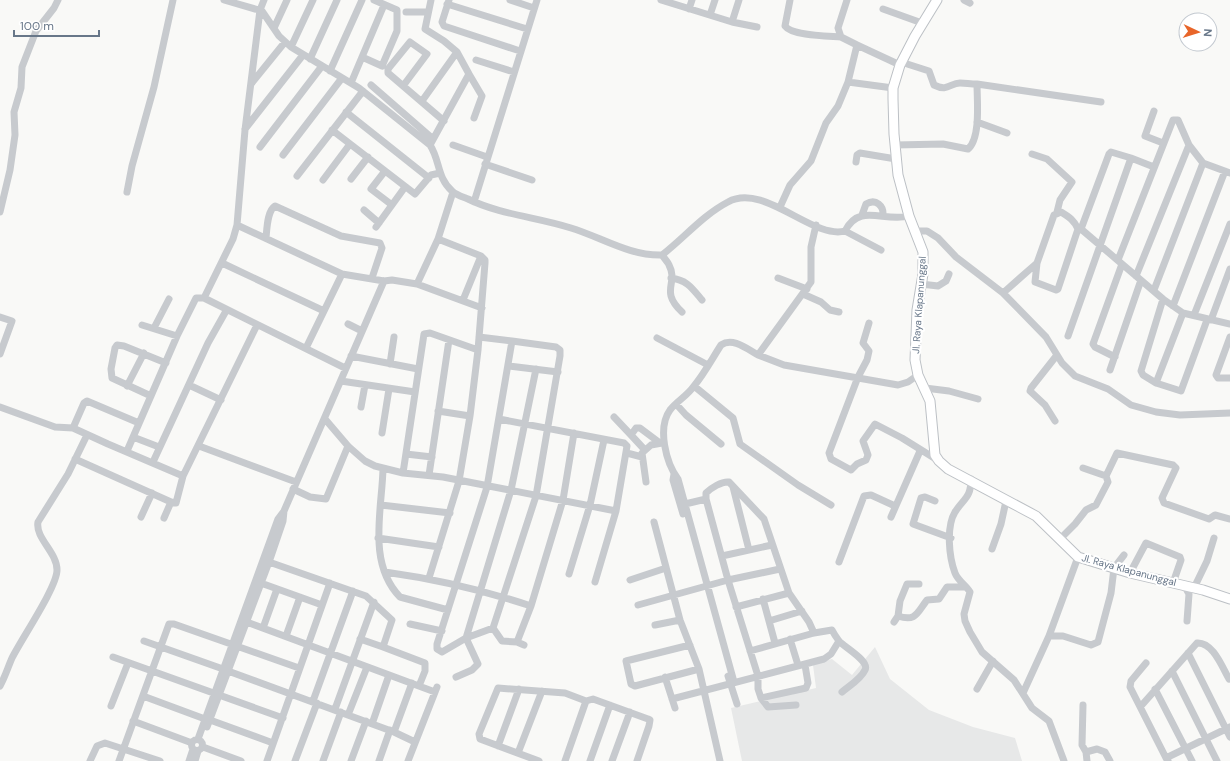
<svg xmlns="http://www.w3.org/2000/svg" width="1230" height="761" viewBox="0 0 1230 761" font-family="'DM Sans',sans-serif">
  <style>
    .built { fill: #e7e8e8 }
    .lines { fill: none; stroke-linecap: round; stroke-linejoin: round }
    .secondary-casing { stroke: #bcc0c5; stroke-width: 11 }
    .street { stroke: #c7cace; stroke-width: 7 }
    .secondary { stroke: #fff; stroke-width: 9 }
    .labels { text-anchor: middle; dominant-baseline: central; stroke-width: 4; stroke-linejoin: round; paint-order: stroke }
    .street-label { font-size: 10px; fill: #687789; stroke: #fff }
  </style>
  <rect width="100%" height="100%" fill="#f9f9f7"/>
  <!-- built -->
  <path class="built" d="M875,647L890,679L929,710L973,727L1015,738L1022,761H742L731,708L816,688L813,665L832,659L852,675Z"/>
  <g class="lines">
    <!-- secondary casing -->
    <g class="secondary-casing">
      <path id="secondary" d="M937,0L915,36L900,65L893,88V99L894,134L898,175L909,216L923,252V274L917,310L915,360L918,375L930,401L935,455L939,461L948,469L1036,516L1078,557L1130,573L1203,590L1230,599"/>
    </g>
    <!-- street -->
    <path class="street" d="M224,0L262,11L279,36L291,47L359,88L430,145C440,160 437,178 452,191C456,195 463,197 468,199C501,215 537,217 571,228C601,237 629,256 662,255C684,238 703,215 728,202C764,182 813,240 845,231C860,202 884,223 909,216
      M449,0L442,22L444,26L520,51
      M510,0L534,8
      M661,0L732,22L757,27
      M790,0L785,26C792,36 828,36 841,37
      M847,0L838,28L841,37L857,45
      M964,0L970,3
      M447,4L527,29
      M689,9L692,0
      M883,9L922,23
      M406,12H428
      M710,15L715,0
      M732,22L739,0
      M274,28L287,0
      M291,47L313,0
      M362,57L384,5
      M310,59L337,0
      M476,60L514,72
      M901,62L929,71L934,85C948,92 950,83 960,83C965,83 971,84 977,84L1101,102
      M330,71L362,0
      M469,74L482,96L474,118
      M848,82L893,88
      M351,83L362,57L382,66L397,31V10L374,0
      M251,84L285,42
      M371,85L433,139
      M403,86L427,54L410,42L388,69V73L444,121
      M422,101L457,52
      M1154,111L1145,136L1163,143
      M346,112L429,178
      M977,122L1007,133
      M245,129L303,55
      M332,130L415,194L431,175L440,173
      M430,145L469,74L457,52L444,41L425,29L431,0
      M453,145L487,157
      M895,145L943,144L968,149C981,138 977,100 977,84
      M260,147L322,66
      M1032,154L1047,159L1072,182L1060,200L1057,212
      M283,155L342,78
      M856,162L857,155L860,153L896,159
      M485,164L532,180
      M385,171L371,189L392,205
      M297,176L363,91
      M351,179L368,157
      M323,180L350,144
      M127,192L132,166L154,87L173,0
      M474,202L537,0
      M780,207L790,185L811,161L826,123L838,106L848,82L857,45L900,65
      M364,210L379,223
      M0,212L10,170L15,135L14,112L21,88L22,67L36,31L54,8L58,0
      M862,215L866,204C876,198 884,206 883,216
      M237,225L342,274L384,281L392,280L417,284L482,308
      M376,227L405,187
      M1078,229C1074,220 1069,217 1061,212L1054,215L1037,263L1035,282L1056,290L1058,289L1078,229H1081L1163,299L1183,313L1230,324
      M1081,229L1109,154L1111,152L1131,158
      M845,231L881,250
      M915,231H927L938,238L956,257L1003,293L1046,337L1062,363L1075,376L1108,389L1131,405L1156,412L1180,415L1230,413
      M266,238C267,229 267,211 275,206L341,236L380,243L382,248L372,278
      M662,255C664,258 668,262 669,265C679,284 659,290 682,312
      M1118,260L1173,120H1178L1189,145
      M222,263L324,311
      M1136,276L1189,145L1203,163L1230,173
      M671,278C687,280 692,288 702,300
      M778,278L807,289
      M417,284L438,239L453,192
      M921,284L938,286L946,281L949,274
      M1154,290L1203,163
      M1003,293L1037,263
      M803,294L821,302L830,310L839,312
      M204,298L233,239L237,225L245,130L260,10L264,0
      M463,300L481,256
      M1173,306L1225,171
      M1183,313L1156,383L1181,391L1207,320
      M1194,315L1230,224
      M0,317L12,321L0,354
      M1211,320L1230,269
      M869,323L863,343L869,351L867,360L858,377L829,453L831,459L851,470L857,464L866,460L868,455L863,441L875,424L902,438L939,461
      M348,324L362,331
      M142,325L177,336
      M154,328L169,299
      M1068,336L1131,158L1154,167
      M479,337L512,341
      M1230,337L1216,375L1218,378H1230
      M657,338L708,365
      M306,348L342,274
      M758,355L784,365L898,385L908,382L918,375
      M351,356L418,369
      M1115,357L1095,347L1093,344L1122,264
      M390,364L394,337
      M509,366L558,372
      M1110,370L1141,280
      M341,381L415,392
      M1156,383L1143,375L1141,371L1163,299
      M189,385L221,400
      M127,386L144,353
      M694,386L733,418L740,444L798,485L831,505
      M925,388L949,391L978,399
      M151,396L112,378L111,369L115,348L117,345L124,346L166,363
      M676,404L686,415L721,444
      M0,407L55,427L73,428L108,444L183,476
      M361,407L365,385
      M438,411L470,416
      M614,417L631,435L636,428H640L660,443
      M325,419L348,446L365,461L375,466L403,473L443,477L616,511
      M499,419L624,443L627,446L616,511L595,582
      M1055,421L1045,405L1030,391L1031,388L1057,355
      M73,428L84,403L87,401L139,423
      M382,433L389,389
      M631,435L644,449
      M133,437L159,447
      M199,446L296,482
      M127,451L177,336L196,298H204L345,368
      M627,453L642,457
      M406,454L432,457
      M75,459L171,502L176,503L183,476L257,325
      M153,462L208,343L226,311
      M383,469C382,510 367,563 400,597L448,610
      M403,473L424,334L430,333L478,350
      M674,474L673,480L683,514
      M429,475L449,340
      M1106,476L1117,453L1173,465L1176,468L1162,498L1164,503L1209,519L1215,515L1230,519
      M971,479C971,498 964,498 955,512C946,527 949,557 955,573C958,581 966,585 970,592L964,614L965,621L970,632L982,652L1014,680L1032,708L1049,721L1064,761
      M646,482L642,453L651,445L662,443
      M733,487L749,550
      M293,489L310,497L326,499L348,446
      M935,501L925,497L921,498L913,524L951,538
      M381,505L450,513
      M681,505L706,499
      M141,517L152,493
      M891,517L920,451
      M164,518L171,502
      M654,522L680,620L699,669L720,761
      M378,538L439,547
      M1060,539L1075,524L1086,510L1096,505L1108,482L1106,476L1083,468
      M992,549L1001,524L1006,501
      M722,556L772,545
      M269,562L366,596L392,620L383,647L425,663V671L419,686
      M839,562L864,496L871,495L895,506
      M385,572C435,579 483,590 531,606
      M1130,573L1146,543L1180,557L1181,560L1173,583
      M569,574L590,505L604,440
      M429,578L459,481L470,416L478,350L485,263V260L481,256L438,239
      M630,580L666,568
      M258,582L322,605
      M1184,585L1189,594L1187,621
      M1194,588L1207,561L1214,538
      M763,599L775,643
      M638,605L728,580L780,569
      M736,607L789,593
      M898,616L900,601L907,584H919
      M244,621L435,692
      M769,621L802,611
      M894,622L898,616C916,622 917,613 927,600L939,599L947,587H965
      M410,624L442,631
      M655,625L680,620
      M263,628L277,589
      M493,628L466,638L442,652L437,649V644L487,487L512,341L556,347L560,350V356L536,496L493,628L502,641L517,642L524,645
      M286,636L300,597
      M1049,636L1078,557
      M360,639L383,647
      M790,639L798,665
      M144,641L223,669
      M517,642L531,606L563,500L574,433
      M690,645L626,661L631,684L635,686L699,669
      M750,651L814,633L832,630C834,634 836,637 839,641C844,647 870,661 865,670C861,679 849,686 842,692
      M1188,653L1230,737
      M113,657L283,718
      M1146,663L1131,681L1130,687L1166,758
      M805,665L808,683L806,688L761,698L758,689V676L728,580L706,499V493C711,488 722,481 729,482L764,519L789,593L809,622L814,633
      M228,671L394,732L415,742
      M1172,671L1217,761
      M728,676L737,704
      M456,677L472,670L478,664L466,638L511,490L536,369
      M665,677L675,708
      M734,682L678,479C666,463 657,428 670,410C677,401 687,396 694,386C704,374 712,359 721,345C733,337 747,349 758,355L811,282V247L816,225
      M0,686C5,677 8,667 12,658C22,638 57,587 57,570C57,552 35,538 38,522L68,474L87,435
      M977,689L993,661
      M1155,689L1192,761
      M1023,693L1049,636H1063L1091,645L1098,642L1111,593L1114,568L1124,555
      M143,696L205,719
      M761,698L768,707L796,705
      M672,699L824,659L831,654L839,641
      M313,701L353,591
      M1083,705L1082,745L1086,752
      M111,706L128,663
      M1141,706L1197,643C1213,642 1222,667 1229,679
      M335,709L374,602
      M348,715L367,667
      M210,720L273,743
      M133,721L192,743
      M372,724L389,675
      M207,727L269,562L283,521L284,511
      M394,732L412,683
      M198,739L278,519L284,511L384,281
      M191.5 745a5.5 5.5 0 1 1 11 0a5.5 5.5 0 1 1-11 0Z
      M498,746L519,689
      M203,747L241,761
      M518,753L542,691
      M90,761L97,746L105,743L160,761
      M119,761L169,624H174L299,668
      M189,761L193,749
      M195,761L198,751
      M267,761L330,583
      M295,761L317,703
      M323,761L341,712
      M351,761L366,721
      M379,761L390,730
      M408,761L437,687
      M539,761L480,739L479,734L498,688L565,693L586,701L593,699L648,719L650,720L649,726L637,761
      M565,761L586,701
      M590,761L610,705
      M612,761L630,712
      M1087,761L1086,752L1097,749L1105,752L1110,761
      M1168,761L1166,758L1230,727"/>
    <!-- secondary -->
    <use href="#secondary" class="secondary"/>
  </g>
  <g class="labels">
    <!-- street labels -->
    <g class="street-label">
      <text transform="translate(919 305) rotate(-86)">Jl. Raya Klapanunggal</text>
      <text transform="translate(1129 570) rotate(15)">Jl. Raya Klapanunggal</text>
    </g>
  </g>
  <!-- north arrow -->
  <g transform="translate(1198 32) rotate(94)"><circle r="19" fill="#ffffff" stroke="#c3c9d0"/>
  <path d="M0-3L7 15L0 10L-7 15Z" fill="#e86529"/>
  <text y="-6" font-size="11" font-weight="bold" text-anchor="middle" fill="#687789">N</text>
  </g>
  <!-- scale -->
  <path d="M14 30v6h85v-6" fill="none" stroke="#687789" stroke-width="2"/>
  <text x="20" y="30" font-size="12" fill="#687789" stroke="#ffffff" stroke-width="3" paint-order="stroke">100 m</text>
</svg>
